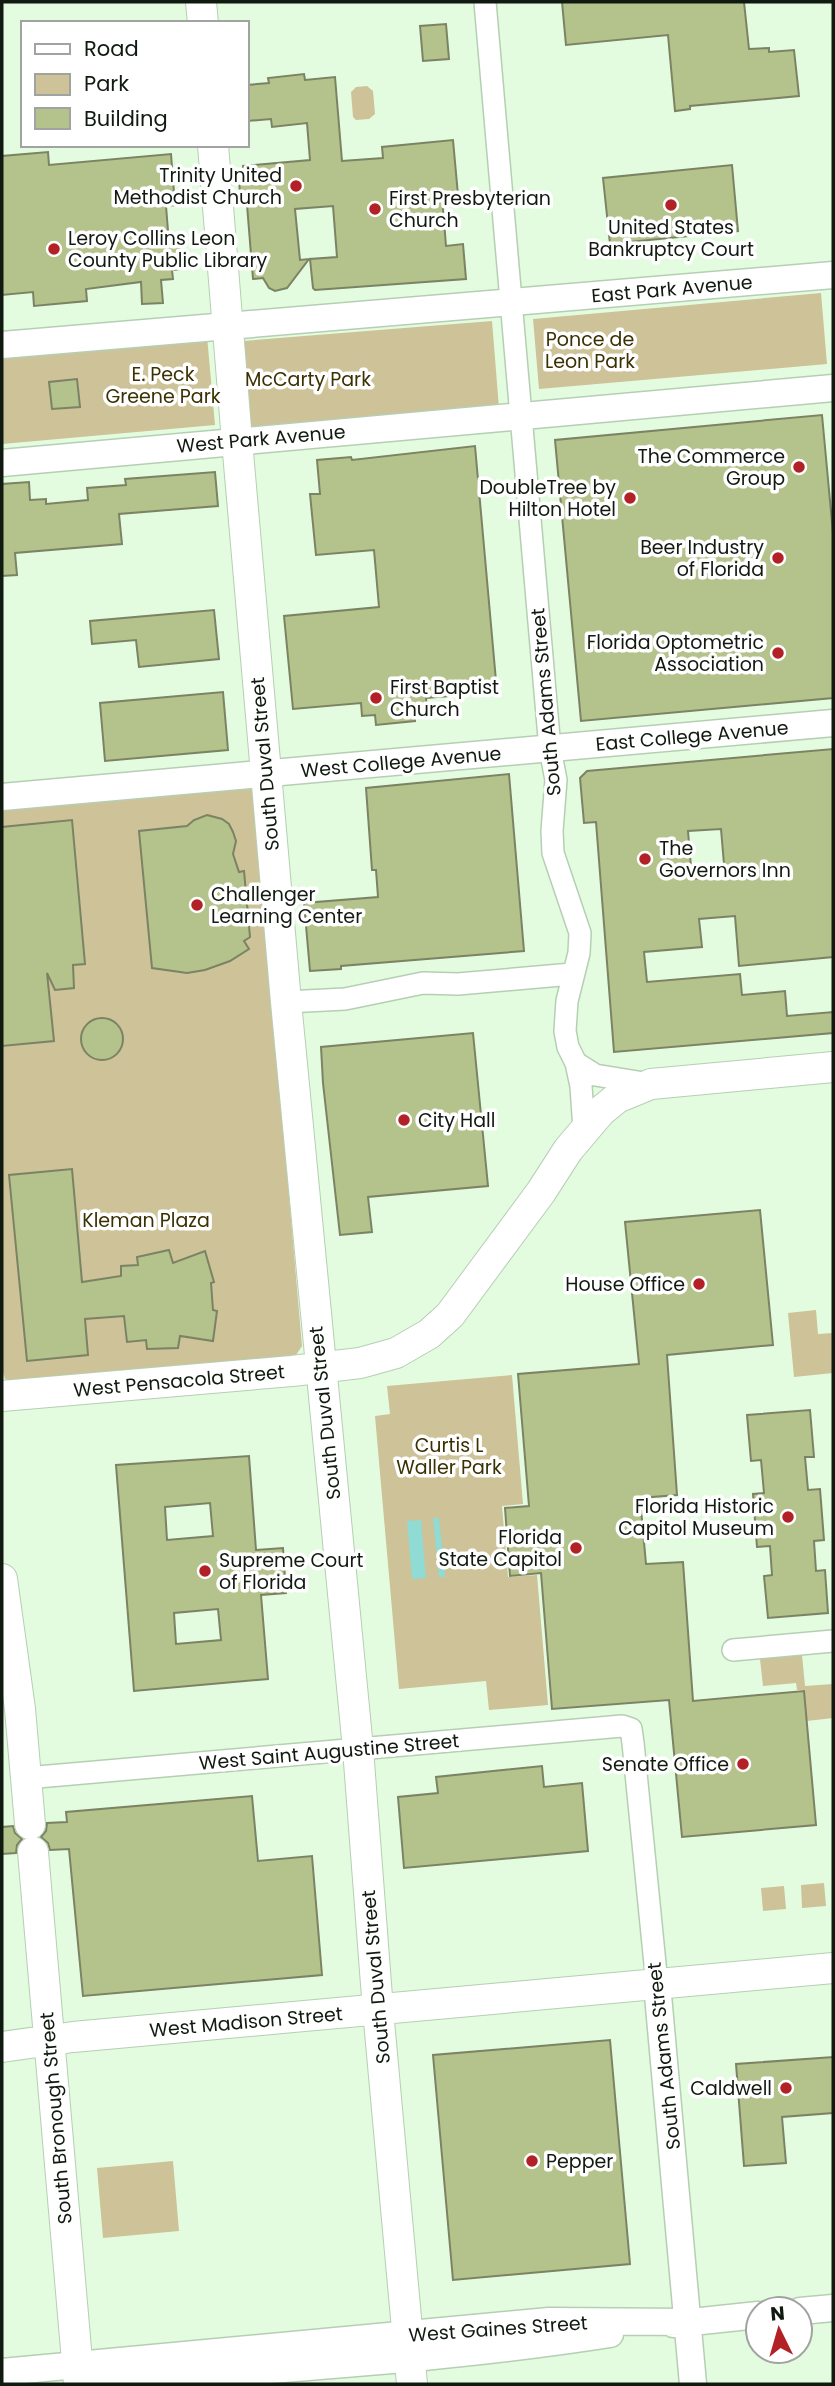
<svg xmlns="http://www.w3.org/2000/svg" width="835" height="2386" viewBox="0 0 835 2386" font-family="Poppins,sans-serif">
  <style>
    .green { fill: #cdc298 }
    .water { fill: #91dbd5 }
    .building { fill: #b4c28b; stroke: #7c8364; stroke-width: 2; fill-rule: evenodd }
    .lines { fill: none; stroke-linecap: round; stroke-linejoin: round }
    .minor-casing { stroke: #b6cfb4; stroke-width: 24 }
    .tertiary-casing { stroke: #b6cfb4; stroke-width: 29 }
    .secondary-casing { stroke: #b6cfb4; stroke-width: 32 }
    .minor { stroke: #fff; stroke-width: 21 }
    .tertiary { stroke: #fff; stroke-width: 26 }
    .secondary { stroke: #fff; stroke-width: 30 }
    .poi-dot { fill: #b22125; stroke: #fff; stroke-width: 2.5 }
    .labels { text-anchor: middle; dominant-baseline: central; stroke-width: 7; stroke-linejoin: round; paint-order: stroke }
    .poi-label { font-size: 19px; fill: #111a11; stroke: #fff; text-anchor: end }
    .street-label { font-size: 19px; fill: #111a11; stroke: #fff }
    .park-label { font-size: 19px; fill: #3a3001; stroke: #fff }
  </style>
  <rect width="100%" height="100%" fill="#e3fce0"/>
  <!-- green -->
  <path class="green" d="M367,86L373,91L375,114L369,119L356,120L353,117L351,92L356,87Z
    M821,293L827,364L539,389L533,319Z
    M492,321L499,408L250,428L243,341Z
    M207,336L215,425L2,444V354Z
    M246,782L254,791L302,1346L296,1355L288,1360L17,1383L5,1379L2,1369V802Z
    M816,1310L818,1334L833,1333V1373L794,1377L788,1313Z
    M512,1375L523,1504L502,1506L508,1577L537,1575L548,1705L489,1710L486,1681L399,1689L375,1416L390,1414L387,1386Z
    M802,1655L805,1686L833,1684V1718L807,1721L804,1690H797L796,1683L763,1686L760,1659Z
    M824,1883L826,1906L802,1908L801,1885Z
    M784,1886L786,1909L763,1911L761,1888Z
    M173,2161L179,2231L103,2238L97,2168Z"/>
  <!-- water -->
  <path class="water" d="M433,1518H439L445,1577H439Z
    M421,1520L426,1578L412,1579L407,1521Z"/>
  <!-- building -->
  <path class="building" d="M562,2H744L749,49L769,48V52L794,50L799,96L690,106V109L675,111L668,35L566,45Z
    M446,24L449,59L423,61L420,26Z
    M304,74L305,80L335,77L342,161L383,158L382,147L453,140L458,195L442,196L446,246L463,244L466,279L315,290L313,288L310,259L337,257L333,206L295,209L300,260L309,259L287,288L275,291L269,288L263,278L253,279L247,205H241L238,170H243V166L310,160L307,123L272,127L271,119L247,121V85L269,83L268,78Z
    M48,152L49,165L171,154L175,205L166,206L169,243L179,242L181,269L172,270L173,279L161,280L163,303L142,304L141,282L86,289L87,301L34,306L33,292L2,295V156Z
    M732,165L738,231L610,244L603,178Z
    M77,379L80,407L52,409L49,382Z
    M822,415L833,533V698L581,721L555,440Z
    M475,446L497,692L426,698L427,710L414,711L415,721L376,725L375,715L362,716L361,703L293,709L284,616L379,607L374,550L316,555L310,494H320L317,460L351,457L352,460Z
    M215,472L218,506L119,514L122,544L15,553L17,575L2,576V484L29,482L30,500L46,499V504L88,500L87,488L126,485L125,479Z
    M214,610L219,659L139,667L136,640L92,644L90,621Z
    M223,692L228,750L105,761L100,703Z
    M833,749V957L739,966L735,916L699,919L702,947L644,952L647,982L740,974L742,995L785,991L787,1016L833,1012V1033L614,1052L596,822L584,823L580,778L587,771ZM721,829L725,876L692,879L688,831Z
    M509,774L524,951L341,966V969L310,971L304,903L378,897L376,870H372L366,788Z
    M207,815L222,819L229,824L233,832L236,841L233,854L239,872L244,871L250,937L244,941L249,949L230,961L205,970L187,973L152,968L139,831L187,826L194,820Z
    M72,820L85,964L73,965L74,988L55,990L47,973L54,1041L2,1046V827Z
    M81 1039a21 21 0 1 1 42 0a21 21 0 1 1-42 0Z
    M473,1033L488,1186L368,1197L372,1232L340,1235L323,1083L321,1047Z
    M72,1169L82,1282L121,1276V1266L138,1265L137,1257L169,1250L173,1263L205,1251L214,1282L211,1283L213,1310L217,1311L213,1341L180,1336L178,1348L147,1349L146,1340L127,1342L124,1316L85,1319L88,1355L27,1361L9,1175Z
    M760,1210L773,1345L667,1355L677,1495L640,1498L646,1564L683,1562L693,1701L804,1691L816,1825L682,1837L669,1700L552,1709L541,1573L510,1576L505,1508L529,1506L518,1374L639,1364L625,1222Z
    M810,1410L814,1457H805L808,1490L820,1489L824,1540L814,1541L816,1571L825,1570L828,1613L768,1618L764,1576L772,1575L770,1546L757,1547L753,1494L764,1493L761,1460L751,1461L747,1415Z
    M249,1456L256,1550L283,1548L286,1593L261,1595L268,1679L134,1691L116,1465ZM210,1503L213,1536L167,1540L165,1507ZM218,1609L221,1640L176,1644L174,1613Z
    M542,1766L544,1787L582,1783L588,1851L404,1868L398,1797L438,1793L436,1777Z
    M252,1796L258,1861L312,1856L322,1975L83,1996L69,1849L50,1850L48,1843L41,1837L46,1831L47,1823L67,1822L66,1812Z
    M13,1826L15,1833L22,1839L17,1845L16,1853L2,1854V1827Z
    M610,2040L630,2264L453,2280L433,2055Z
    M833,2057V2113L782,2117L786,2163L744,2166L736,2064Z"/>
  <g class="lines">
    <!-- minor casing -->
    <g class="minor-casing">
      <path id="minor" d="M485,2L550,749L556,780L552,831L553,853L580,933L579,953L567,1001L565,1031L568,1047L576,1063L581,1086L584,1130
        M286,1002L345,999L423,983L458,984L572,974
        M576,1063L595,1075L650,1084
        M733,1650L833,1641
        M26,1778L622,1726L631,1729L633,1743L657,1984"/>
    </g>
    <!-- tertiary casing -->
    <g class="tertiary-casing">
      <path id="tertiary" d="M2,345L833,275
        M2,463L833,388
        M2,797L833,723
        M657,1984L693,2384
        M800,2311L833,2308
        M673,2324L758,2315
        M2,2372L549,2321L688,2322
        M90,2384C263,2369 439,2361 610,2334"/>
    </g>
    <!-- secondary casing -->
    <g class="secondary-casing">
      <path id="secondary" d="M201,2L203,23
        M213,145L237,441L286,1002L358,1749L378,2010L412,2384
        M2,1396L292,1371L360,1363L396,1353L429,1334L450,1315L541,1192L568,1150L601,1111L617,1098L651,1084L833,1067
        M2,1579L20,1709L30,1824
        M33,1852L79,2384
        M2,2047L73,2037L833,1968"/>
    </g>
    <!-- minor -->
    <use href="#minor" class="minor"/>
    <!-- tertiary -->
    <use href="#tertiary" class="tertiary"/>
    <!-- secondary -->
    <use href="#secondary" class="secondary"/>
  </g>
  <!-- markers -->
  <g class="poi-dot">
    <circle cx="296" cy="186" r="7"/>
    <circle cx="671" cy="205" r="7"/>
    <circle cx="375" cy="209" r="7"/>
    <circle cx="54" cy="249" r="7"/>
    <circle cx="799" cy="467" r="7"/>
    <circle cx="630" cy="498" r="7"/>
    <circle cx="778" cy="558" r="7"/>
    <circle cx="778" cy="653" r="7"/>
    <circle cx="376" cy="698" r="7"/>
    <circle cx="645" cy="859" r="7"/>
    <circle cx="197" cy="905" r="7"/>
    <circle cx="404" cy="1120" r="7"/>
    <circle cx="699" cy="1284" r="7"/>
    <circle cx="788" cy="1517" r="7"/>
    <circle cx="576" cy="1548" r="7"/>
    <circle cx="205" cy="1571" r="7"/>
    <circle cx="743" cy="1764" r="7"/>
    <circle cx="786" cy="2088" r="7"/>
    <circle cx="532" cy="2161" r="7"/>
  </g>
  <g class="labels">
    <!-- poi labels -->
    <g class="poi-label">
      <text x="282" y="175">Trinity United<tspan x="282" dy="22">Methodist Church</tspan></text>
      <text x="389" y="198" text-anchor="start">First Presbyterian<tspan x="389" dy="22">Church</tspan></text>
      <text x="671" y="227" text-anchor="middle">United States<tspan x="671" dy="22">Bankruptcy Court</tspan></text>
      <text x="68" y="238" text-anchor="start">Leroy Collins Leon<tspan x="68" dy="22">County Public Library</tspan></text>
      <text x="785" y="456">The Commerce<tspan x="785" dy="22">Group</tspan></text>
      <text x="616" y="487">DoubleTree by<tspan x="616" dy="22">Hilton Hotel</tspan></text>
      <text x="764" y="547">Beer Industry<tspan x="764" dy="22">of Florida</tspan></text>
      <text x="764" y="642">Florida Optometric<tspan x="764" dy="22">Association</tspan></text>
      <text x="390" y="687" text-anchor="start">First Baptist<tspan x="390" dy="22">Church</tspan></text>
      <text x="659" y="848" text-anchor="start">The<tspan x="659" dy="22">Governors Inn</tspan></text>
      <text x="211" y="894" text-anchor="start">Challenger<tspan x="211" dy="22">Learning Center</tspan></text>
      <text x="418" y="1120" text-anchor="start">City Hall</text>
      <text x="685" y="1284">House Office</text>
      <text x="774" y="1506">Florida Historic<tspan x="774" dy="22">Capitol Museum</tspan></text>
      <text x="562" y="1537">Florida<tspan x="562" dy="22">State Capitol</tspan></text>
      <text x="219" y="1560" text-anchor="start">Supreme Court<tspan x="219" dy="22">of Florida</tspan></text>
      <text x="729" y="1764">Senate Office</text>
      <text x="772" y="2088">Caldwell</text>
      <text x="546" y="2161" text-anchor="start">Pepper</text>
    </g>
    <!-- street labels -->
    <g class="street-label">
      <text transform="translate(672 289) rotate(-5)">East Park Avenue</text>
      <text transform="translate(261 439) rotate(-5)">West Park Avenue</text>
      <text transform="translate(546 702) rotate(-95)">South Adams Street</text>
      <text transform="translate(692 736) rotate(-5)">East College Avenue</text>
      <text transform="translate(401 762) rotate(-5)">West College Avenue</text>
      <text transform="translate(265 764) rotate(-95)">South Duval Street</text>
      <text transform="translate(179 1381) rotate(-5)">West Pensacola Street</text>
      <text transform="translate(325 1413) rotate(-96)">South Duval Street</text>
      <text transform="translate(329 1752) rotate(-5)">West Saint Augustine Street</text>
      <text transform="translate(376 1977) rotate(-95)">South Duval Street</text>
      <text transform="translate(246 2022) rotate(-5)">West Madison Street</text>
      <text transform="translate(664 2056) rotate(-96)">South Adams Street</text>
      <text transform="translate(56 2118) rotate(-95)">South Bronough Street</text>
      <text transform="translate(498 2329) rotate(-4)">West Gaines Street</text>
    </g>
    <!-- park labels -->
    <g class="park-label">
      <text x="590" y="339">Ponce de<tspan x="590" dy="22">Leon Park</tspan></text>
      <text x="163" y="374">E. Peck<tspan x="163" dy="22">Greene Park</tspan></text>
      <text x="308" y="379">McCarty Park</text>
      <text x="146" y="1220">Kleman Plaza</text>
      <text x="449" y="1445">Curtis L<tspan x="449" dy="22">Waller Park</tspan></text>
    </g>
  </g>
  <!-- border -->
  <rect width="835" height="2386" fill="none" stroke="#111a11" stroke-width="7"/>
  <!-- legend -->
  <rect x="21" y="21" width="228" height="126" fill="#ffffff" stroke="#a0a3a0" stroke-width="2"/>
  <rect x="35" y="44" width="35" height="10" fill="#ffffff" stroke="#a0a3a0" stroke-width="2"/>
  <text x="84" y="56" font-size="21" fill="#111a11">Road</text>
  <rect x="35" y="74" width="35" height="21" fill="#cdc298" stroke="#a0a3a0" stroke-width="2"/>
  <text x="84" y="91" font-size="21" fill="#111a11">Park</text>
  <rect x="35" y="108" width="35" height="21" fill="#b4c28b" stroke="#a0a3a0" stroke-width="2"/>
  <text x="84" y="126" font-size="21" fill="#111a11">Building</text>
  <!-- north arrow -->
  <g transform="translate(779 2330) rotate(355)"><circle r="33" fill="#ffffff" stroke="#a0a3a0" stroke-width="2"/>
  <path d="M0-5L12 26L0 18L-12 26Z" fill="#b22125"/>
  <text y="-10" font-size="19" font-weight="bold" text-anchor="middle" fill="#111a11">N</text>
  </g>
</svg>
